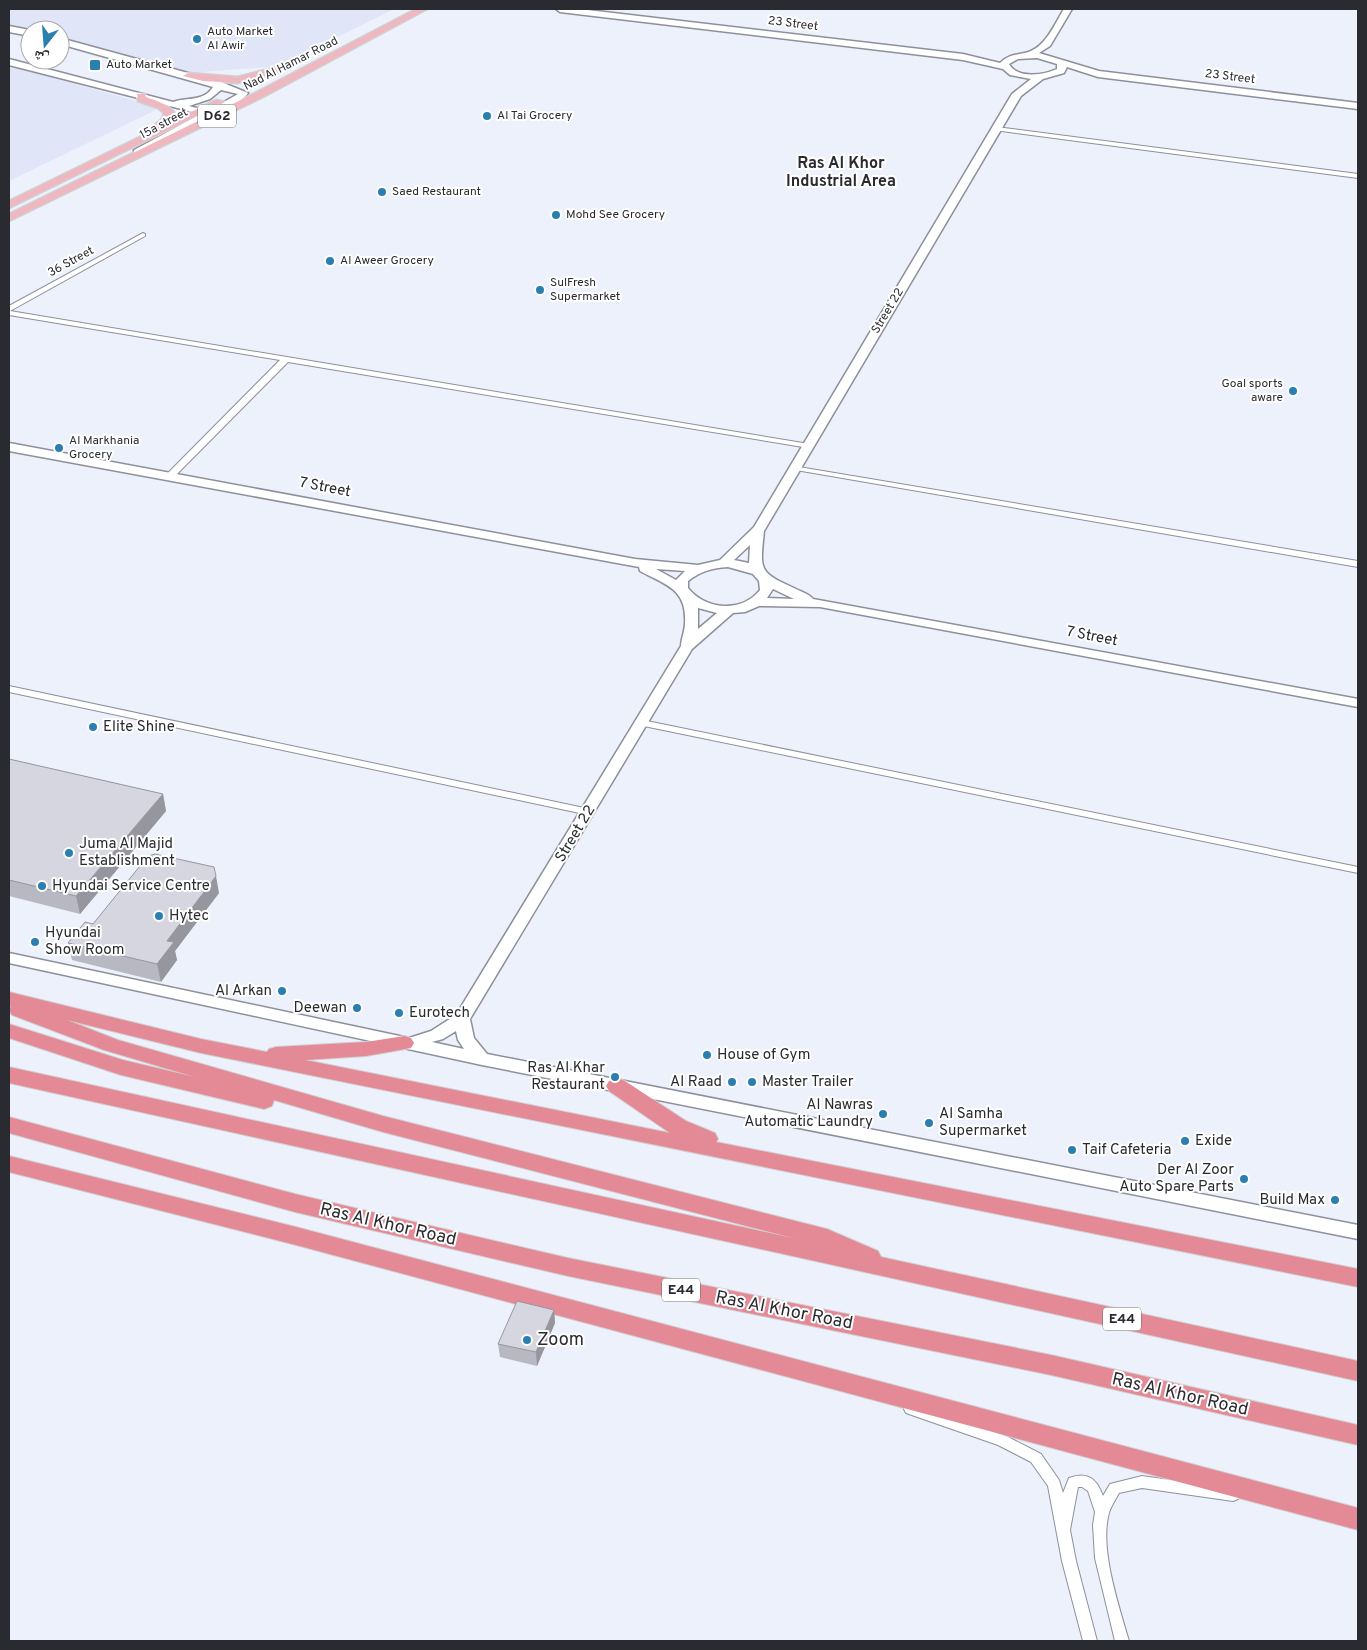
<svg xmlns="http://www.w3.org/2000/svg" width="1367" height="1650" viewBox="0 0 1367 1650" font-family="Overpass,'Noto Naskh Arabic',sans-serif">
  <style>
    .built { fill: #e0e5f7 }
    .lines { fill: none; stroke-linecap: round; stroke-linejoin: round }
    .street-casing { stroke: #8d909a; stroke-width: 2 }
    .secondary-casing { stroke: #8d909a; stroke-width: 3 }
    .primary-casing { stroke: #d0d0d1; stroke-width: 3 }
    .highway-casing { stroke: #d0d0d1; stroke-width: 2 }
    .street { fill: #fff; fill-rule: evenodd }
    .secondary { fill: #fff; fill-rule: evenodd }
    .primary { fill: #efb8c0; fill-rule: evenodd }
    .highway { fill: #e48996; fill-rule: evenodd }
    .wall { fill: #b8b8c2 }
    .shaded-wall { fill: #96969e }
    .building { fill: #d6d6e1; stroke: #96969e }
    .poi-dot { fill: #2b7faf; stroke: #fff; stroke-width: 2 }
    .labels { text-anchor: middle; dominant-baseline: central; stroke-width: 4; stroke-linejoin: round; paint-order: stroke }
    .far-street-label { font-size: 12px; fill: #2a2b30; stroke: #fff }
    .far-poi-label { font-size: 12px; fill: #2a2b30; stroke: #fff; text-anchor: start }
    .shield { fill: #fff; stroke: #6a6b6e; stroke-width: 1 }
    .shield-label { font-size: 14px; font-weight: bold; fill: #2a2b30 }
    .street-label { font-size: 15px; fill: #2a2b30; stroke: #fff }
    .poi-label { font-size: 15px; fill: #2a2b30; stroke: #fff; text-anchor: start }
    .far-district-label { font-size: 16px; font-weight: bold; fill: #2a2b30; stroke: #fff }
    .near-street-label { font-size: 18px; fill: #2a2b30; stroke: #fff }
    .near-poi-label { font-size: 18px; fill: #2a2b30; stroke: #fff; text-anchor: start }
  </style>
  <rect width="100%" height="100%" fill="#edf1fc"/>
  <!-- built -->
  <path class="built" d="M9,9H394L279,66L176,74L60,43V30H30V35L9,29Z
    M9,65L160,108L9,181Z"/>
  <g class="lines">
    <!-- street casing -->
    <g class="street-casing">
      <path id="street" d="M996,127L1358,174V178L994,130V128Z
        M143,233L145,234V236L10,311L809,444L813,446L809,448L288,362L173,478H167V474L280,360L9,315V306Z
        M793,466L1358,561V567L796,470L792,468Z
        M9,686L589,809L594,812L589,815L9,692Z
        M642,720L1358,867V873L639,725L637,723L639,721Z
        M911,1404L1008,1437L1041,1454L1059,1480L1063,1493L1069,1478C1088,1471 1097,1479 1103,1496L1110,1484L1142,1476L1233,1489L1238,1491L1240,1495L1238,1499L1233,1501L1142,1488L1119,1493C1116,1499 1111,1506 1109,1513C1099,1548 1119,1606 1129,1641H1115L1095,1558L1093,1525L1095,1512L1088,1491L1082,1487H1078L1070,1530L1076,1561L1097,1641H1083L1062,1561L1048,1486L1031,1462L998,1445L906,1413L904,1409L906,1405Z"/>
    </g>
    <!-- secondary casing -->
    <g class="secondary-casing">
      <path id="secondary" d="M556,9H579L963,54L1000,63C1008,55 1015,55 1025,53C1045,49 1054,25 1064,9H1072L1050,46L1039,53L1099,71L1358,103V109L1098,77L1067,67L1064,73L1043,79L1021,96L764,531C760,571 758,572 796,589C802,592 809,594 813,599L1358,699V707L820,607L759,606L745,612L733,613L692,649L470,1019L474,1038L487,1054L1358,1225V1239L482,1065L9,963V953L409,1038L431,1031L456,1015L681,646C681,639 685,631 685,623C687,589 666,585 640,571L639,567L9,451V443L635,559L698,565L720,560L754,527L1012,94L1031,79L1010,75L1003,69L963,60L560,12ZM1037,58L1057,64V69C1044,75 1017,79 1009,64L1018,59ZM750,545L749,563L734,560ZM728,567L753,574L759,581L760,590C742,613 705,610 688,588V581C701,571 712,568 728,567ZM656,569L685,571L676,580ZM773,589L794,599L767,598ZM698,608L717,613L698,629ZM456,1031L458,1040L464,1049L432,1042L443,1039Z
        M9,26L30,30V36L9,32Z
        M60,38L221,82L248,93C241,106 159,144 140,154H134V150L201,114L9,65V59L173,102C186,97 204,102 213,87L60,44ZM221,90L238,94L208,111L189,106L210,99Z"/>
    </g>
    <!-- primary casing -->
    <g class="primary-casing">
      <path id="primary" d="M416,9H427L263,97L9,221V214L255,93Z
        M287,64L290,65V69L238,83L203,81L183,76L188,73L238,77Z
        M137,94H145L146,97C157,101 166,103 174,112L170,122L216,100L225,102L9,208V201L152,131L150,129L161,120L164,113L158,108L138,101Z"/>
    </g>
    <!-- highway casing -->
    <g class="highway-casing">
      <path id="highway" d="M9,992L201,1039L267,1052L269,1049L276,1047L366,1042L404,1036L411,1038L414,1043L411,1048L366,1056L305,1060L670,1133L609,1091L606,1086L609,1081L617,1078L625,1081L686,1121L715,1133L718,1139L716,1142L1358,1269V1287L201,1053L67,1020L118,1040L383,1116L827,1229L878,1251L881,1257L1358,1361V1381L9,1083V1067L797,1239L383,1132L274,1100L272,1106L264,1109L121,1075L9,1038V1024L123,1060L195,1077L104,1050L12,1015L9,1010L11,1006H9Z
        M9,1117L295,1194L568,1258L1051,1355L1358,1425V1445L1051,1375L568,1276L295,1212L9,1133Z
        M9,1156L296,1227L1358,1508V1530L296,1245L9,1172Z"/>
    </g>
    <!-- street -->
    <use href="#street" class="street"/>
    <!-- secondary -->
    <use href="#secondary" class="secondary"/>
    <!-- primary -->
    <use href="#primary" class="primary"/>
    <!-- highway -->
    <use href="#highway" class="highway"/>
  </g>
  <!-- wall -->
  <path class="wall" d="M9,759L163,794L166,811L80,914L9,896Z
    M219,893L175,951L177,960L161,982L72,960L68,943L93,924Z
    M554,1310L555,1323L537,1366L500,1357L498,1344Z"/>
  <!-- shaded-wall -->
  <path class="shaded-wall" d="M163,794L166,811L80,914L76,896Z
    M216,876L219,893L175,951L177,960L161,982L157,964L167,941Z
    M554,1310L555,1323L537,1366L536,1352Z"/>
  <!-- building -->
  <path class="building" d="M9,759L163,794L76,896L9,880Z
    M155,854L214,867L216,876L167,941L174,942L157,964L68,943L85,922L93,924L148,856Z
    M517,1301L554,1310L536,1352L498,1344Z"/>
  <!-- markers -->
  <g class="poi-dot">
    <circle cx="197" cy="39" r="5"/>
    <rect x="89" y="59" width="12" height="12" rx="2.5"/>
    <circle cx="487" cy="116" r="5"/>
    <circle cx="382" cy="192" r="5"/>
    <circle cx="556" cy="215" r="5"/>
    <circle cx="330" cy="261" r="5"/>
    <circle cx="540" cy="290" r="5"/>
    <circle cx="1293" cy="391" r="5"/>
    <circle cx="59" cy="448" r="5"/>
    <circle cx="93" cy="727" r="5"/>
    <circle cx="69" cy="853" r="5"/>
    <circle cx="42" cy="886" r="5"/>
    <circle cx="159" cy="916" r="5"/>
    <circle cx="35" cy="942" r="5"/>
    <circle cx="282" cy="991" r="5"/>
    <circle cx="357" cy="1008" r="5"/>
    <circle cx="399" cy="1013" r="5"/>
    <circle cx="707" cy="1055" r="5"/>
    <circle cx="615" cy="1077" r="5"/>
    <circle cx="732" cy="1082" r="5"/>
    <circle cx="752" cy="1082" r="5"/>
    <circle cx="883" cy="1114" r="5"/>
    <circle cx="929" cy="1123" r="5"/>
    <circle cx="1185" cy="1141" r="5"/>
    <circle cx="1072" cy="1150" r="5"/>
    <circle cx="1244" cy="1179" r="5"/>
    <circle cx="1335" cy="1200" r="5"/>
    <circle cx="527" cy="1340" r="5"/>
  </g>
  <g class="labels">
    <!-- far-street labels -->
    <g class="far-street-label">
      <text transform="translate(793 24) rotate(7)">23 Street</text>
      <text transform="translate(291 64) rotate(-27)">Nad Al Hamar Road</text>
      <text transform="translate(1230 77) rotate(7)">23 Street</text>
      <text transform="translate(164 124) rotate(-28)">15a street</text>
      <text transform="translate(71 262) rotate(-29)">36 Street</text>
      <text transform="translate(888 311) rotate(-59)">Street 22</text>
    </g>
    <!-- far-poi labels -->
    <g class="far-poi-label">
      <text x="207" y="32">Auto Market<tspan x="207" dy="14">Al Awir</tspan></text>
      <text x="106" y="65">Auto Market</text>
      <text x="497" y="116">Al Tai Grocery</text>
      <text x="392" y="192">Saed Restaurant</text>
      <text x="566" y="215">Mohd See Grocery</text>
      <text x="340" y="261">Al Aweer Grocery</text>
      <text x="550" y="283">SulFresh<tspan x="550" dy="14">Supermarket</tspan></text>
      <text x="1283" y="384" text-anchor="end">Goal sports<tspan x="1283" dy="14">aware</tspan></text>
      <text x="69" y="441">Al Markhania<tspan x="69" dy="14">Grocery</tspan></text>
    </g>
    <!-- shield labels -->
    <g class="shield">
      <rect x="198" y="104.5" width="38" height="23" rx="4"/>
      <rect x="662" y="1278.5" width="38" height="23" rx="4"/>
      <rect x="1103" y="1307.5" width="38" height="23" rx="4"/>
    </g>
    <g class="shield-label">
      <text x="217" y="116">D62</text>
      <text x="681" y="1290">E44</text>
      <text x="1122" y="1319">E44</text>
    </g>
    <!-- street labels -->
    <g class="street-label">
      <text transform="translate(325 488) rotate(11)">7 Street</text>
      <text transform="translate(1092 637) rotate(11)">7 Street</text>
      <text transform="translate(576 834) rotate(-59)">Street 22</text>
    </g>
    <!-- poi labels -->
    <g class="poi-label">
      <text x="103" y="727">Elite Shine</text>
      <text x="79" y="844">Juma Al Majid<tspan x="79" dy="17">Establishment</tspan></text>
      <text x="52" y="886">Hyundai Service Centre</text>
      <text x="169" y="916">Hytec</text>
      <text x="45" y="933">Hyundai<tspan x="45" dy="17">Show Room</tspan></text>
      <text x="272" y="991" text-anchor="end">Al Arkan</text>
      <text x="347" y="1008" text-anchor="end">Deewan</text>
      <text x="409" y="1013">Eurotech</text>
      <text x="717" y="1055">House of Gym</text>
      <text x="605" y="1068" text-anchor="end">Ras Al Khar<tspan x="605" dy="17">Restaurant</tspan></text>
      <text x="722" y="1082" text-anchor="end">Al Raad</text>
      <text x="762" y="1082">Master Trailer</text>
      <text x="873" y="1105" text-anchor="end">Al Nawras<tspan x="873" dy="17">Automatic Laundry</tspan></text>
      <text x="939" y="1114">Al Samha<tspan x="939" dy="17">Supermarket</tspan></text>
      <text x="1195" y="1141">Exide</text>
      <text x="1082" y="1150">Taif Cafeteria</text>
      <text x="1234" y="1170" text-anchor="end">Der Al Zoor<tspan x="1234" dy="17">Auto Spare Parts</tspan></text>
      <text x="1325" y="1200" text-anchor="end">Build Max</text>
    </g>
    <!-- far-district labels -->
    <g class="far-district-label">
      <text x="841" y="164">Ras Al Khor<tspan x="841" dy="18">Industrial Area</tspan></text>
    </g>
    <!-- near-street labels -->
    <g class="near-street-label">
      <text transform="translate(388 1225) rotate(13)">Ras Al Khor Road</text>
      <text transform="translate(784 1311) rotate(11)">Ras Al Khor Road</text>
      <text transform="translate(1180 1395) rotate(13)">Ras Al Khor Road</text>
    </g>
    <!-- near-poi labels -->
    <g class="near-poi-label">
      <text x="537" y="1340">Zoom</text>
    </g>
  </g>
  <!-- border -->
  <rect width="1367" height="1650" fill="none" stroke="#2a2b30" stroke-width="20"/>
  <!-- north arrow -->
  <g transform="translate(45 45) rotate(197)"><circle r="24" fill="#ffffff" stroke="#aaaaac"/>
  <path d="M0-4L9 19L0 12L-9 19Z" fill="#2b7faf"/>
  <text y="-8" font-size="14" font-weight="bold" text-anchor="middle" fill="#2a2b30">ش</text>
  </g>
</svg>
